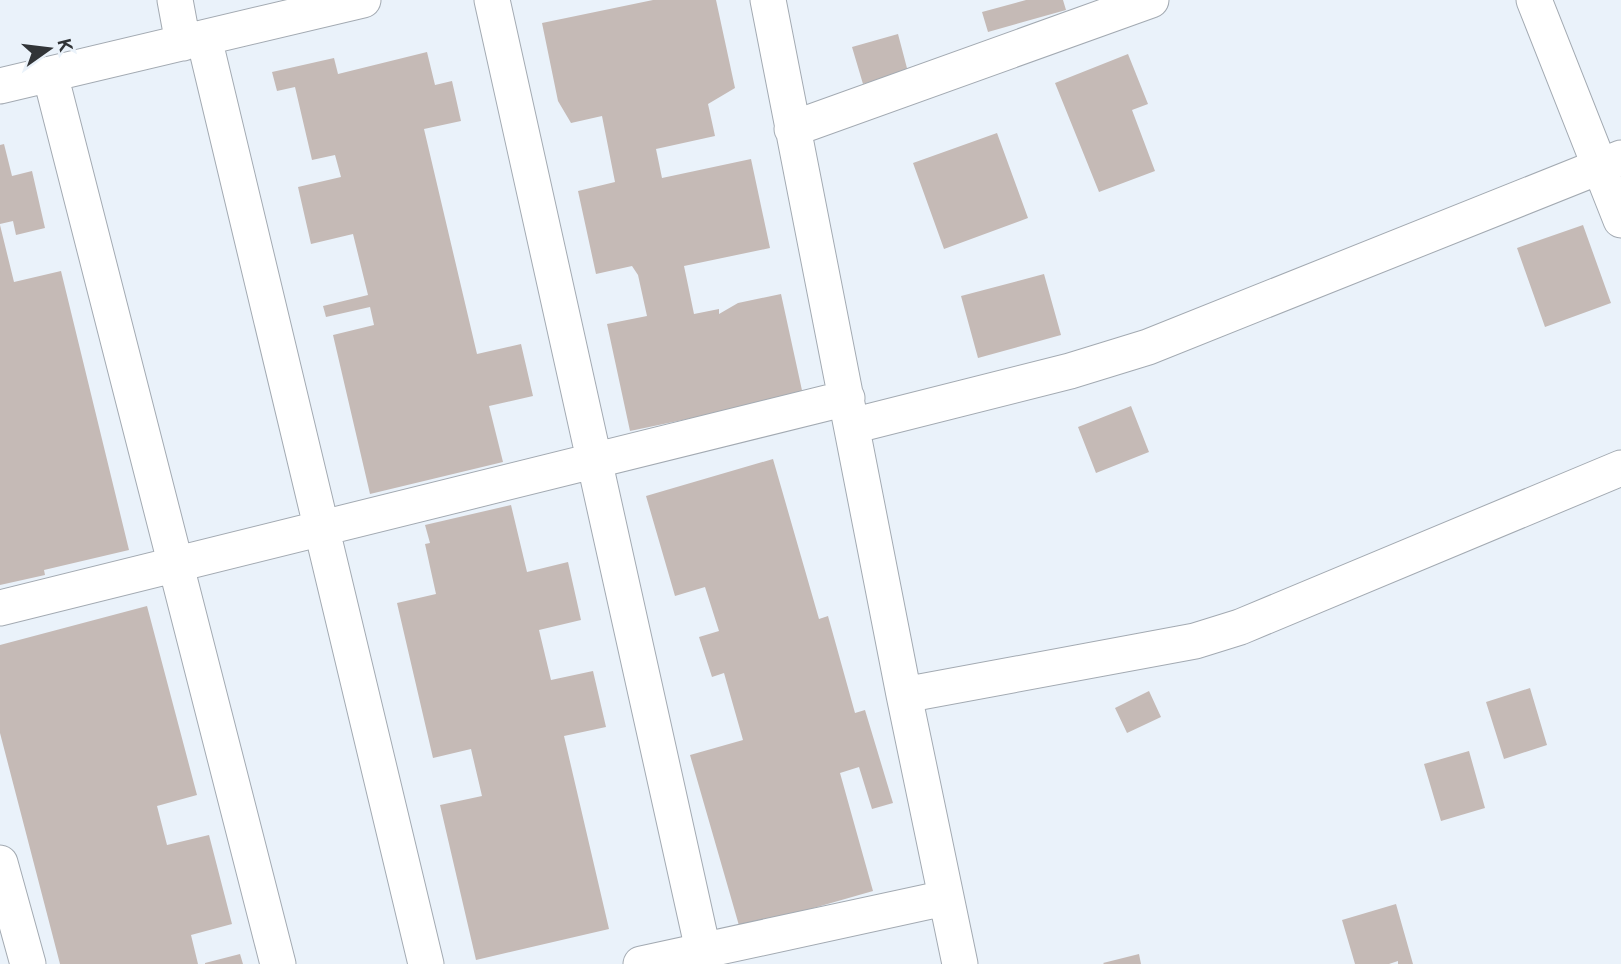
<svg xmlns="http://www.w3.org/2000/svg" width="1621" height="964" viewBox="0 0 1621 964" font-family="Figtree,sans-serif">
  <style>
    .building { fill: #c5bab6 }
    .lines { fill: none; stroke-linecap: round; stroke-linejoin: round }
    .minor-casing { stroke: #a3aab2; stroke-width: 37 }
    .minor { stroke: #fff; stroke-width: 35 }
  </style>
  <rect width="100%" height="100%" fill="#eaf2fa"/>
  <!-- building -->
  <path class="building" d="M653,0H716L735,88L708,104L715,136L656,149L662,178L751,159L770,248L684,266L694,314L719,309V314L738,303L781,294L803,395L630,431L607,324L647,316L638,275L632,266L596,274L578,191L615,182L602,116L571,123L558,101L542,23Z
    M1026,0H1063L1066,10L988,32L982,12Z
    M898,34L908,72L863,84L852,47Z
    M427,52L435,85L452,81L461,121L424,129L477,354L521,344L533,396L489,406L503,462L370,494L333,335L374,325L370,307L326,317L323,306L368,295L353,234L311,244L298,187L341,177L335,155L312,160L295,87L277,91L272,72L334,58L338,74Z
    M1128,54L1148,104L1132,110L1155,171L1099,192L1055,83Z
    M997,133L1028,218L944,249L913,163Z
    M4,144L12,176L32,171L45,228L16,235L13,221L0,224V145Z
    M0,225L14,282L61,271L129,550L44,570L45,575L0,585Z
    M1583,225L1611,303L1545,327L1517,248Z
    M1044,274L1061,335L978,358L961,296Z
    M1131,406L1149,452L1096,473L1078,427Z
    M773,459L819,619L828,616L855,713L865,710L893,803L872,809L859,767L840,773L873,891L740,929L690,755L743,740L724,673L712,677L699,637L719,631L705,587L675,596L646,496Z
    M511,505L527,572L568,562L581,620L539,630L551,680L593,671L606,727L564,736L609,929L476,960L440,805L482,796L471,749L433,758L397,603L436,594L425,544L430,543L425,525Z
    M147,606L197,795L157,806L167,845L209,835L232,924L191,935L198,964H60L0,733V645Z
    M1530,688L1547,745L1504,759L1486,702Z
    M1149,691L1161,717L1127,733L1115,708Z
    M1469,751L1485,808L1441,821L1424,764Z
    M1396,904L1413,964H1398V961L1389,964H1355L1342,920Z
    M240,954L243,964H205V963Z
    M1139,954L1141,964H1104L1103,963Z"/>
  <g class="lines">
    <!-- minor casing -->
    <g class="minor-casing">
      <path id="minor" d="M175,0L183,43
        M492,0L703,950
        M768,0L904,695L960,964
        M1534,0L1621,220
        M204,38L426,964
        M50,74L278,964
        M0,86L363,0
        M792,129L1151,0
        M852,426L1070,371L1148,347L1621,158
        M0,608L847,398
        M904,695L1195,641L1240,627L1621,468
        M0,863L28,964
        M641,964L945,898"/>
    </g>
    <!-- minor -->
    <use href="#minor" class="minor"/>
  </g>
  <!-- north arrow -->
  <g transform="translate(49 49) rotate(76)" stroke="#eaf2fa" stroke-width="5" paint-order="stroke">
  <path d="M0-5L12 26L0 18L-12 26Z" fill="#313437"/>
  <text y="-10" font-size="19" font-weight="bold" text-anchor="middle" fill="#313437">K</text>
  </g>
</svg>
